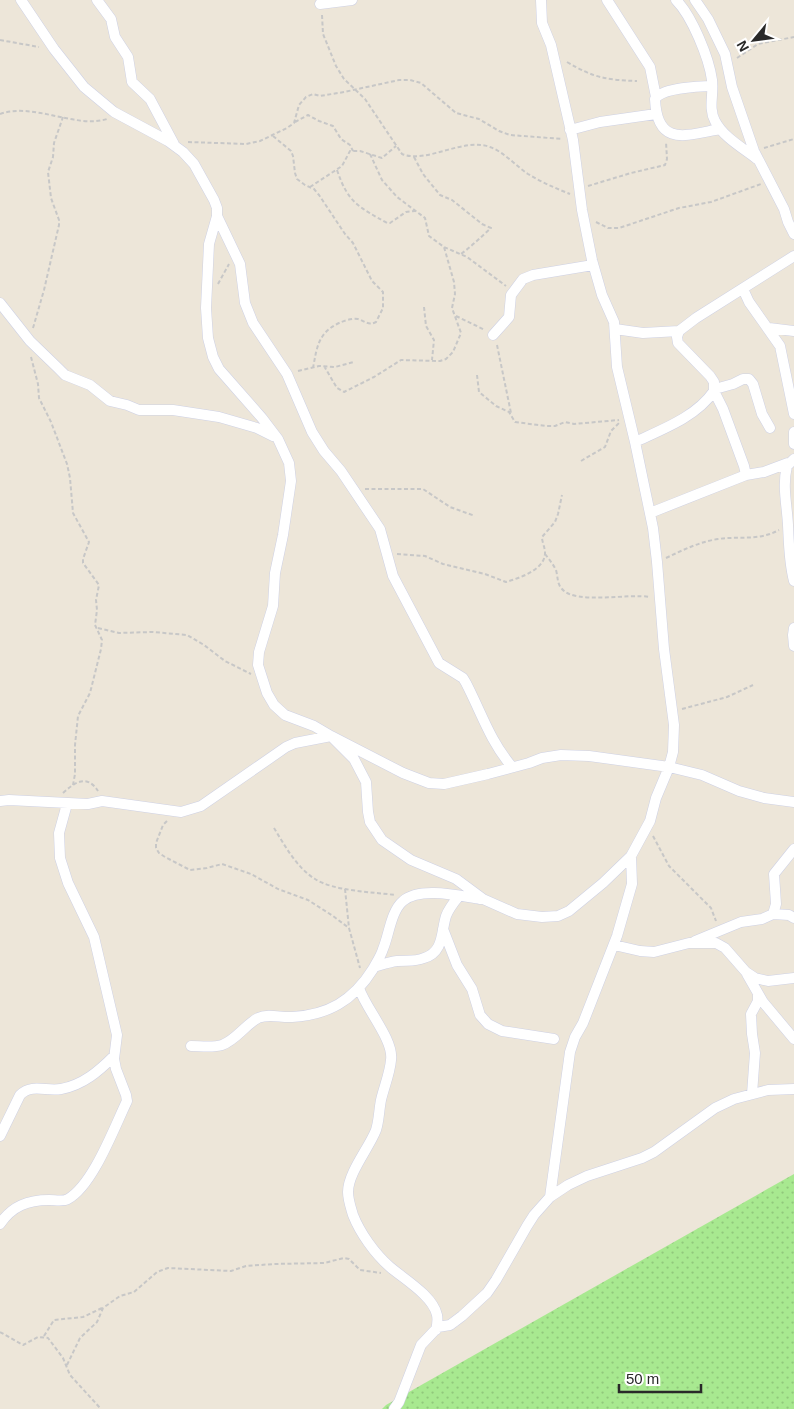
<svg xmlns="http://www.w3.org/2000/svg" width="794" height="1409" viewBox="0 0 794 1409" font-family="Helvetica,sans-serif">
  <style>
    .grass { fill: url(#grass-dots) }
    .lines { fill: none; stroke-linecap: round; stroke-linejoin: round }
    .street-casing { stroke: #ced1e4; stroke-width: 11 }
    .path { stroke: #c7c7c7; stroke-width: 2; stroke-dasharray: 4 2.5; stroke-linecap: butt }
    .street { stroke: #fff; stroke-width: 10 }
  </style>
  <defs>
    <pattern id="grass-dots" width="8" height="8" patternUnits="userSpaceOnUse" patternTransform="scale(1.25)"><rect width="8" height="8" fill="#a8e990"/><path d="M2 2h.1M6 6h.1" fill="none" stroke="#91c87c" stroke-width="1.8" stroke-linecap="round"/></pattern>
  </defs>
  <rect width="100%" height="100%" fill="#ede6d9"/>
  <!-- grass -->
  <path class="grass" d="M794,1174V1409H382L386,1405Z"/>
  <g class="lines">
    <!-- street casing -->
    <g class="street-casing">
      <path id="street" d="M21,0L54,49L84,87L114,112L168,141L183,152L194,164L214,200L217,208V216L209,244L206,308L208,338L213,357L219,369L262,418L278,439L289,463L291,481L283,535L275,573L273,606L259,652L258,665L267,693L274,705L285,715L314,726L331,736L354,759L366,782L368,812L370,822L382,840L411,860L456,879L483,899L517,914L542,917L558,916L569,911L603,883L631,856L650,821L656,798L669,767L673,752L674,725L664,649L657,562L653,528L635,442L617,367L614,322L602,295L592,260L582,210L573,140L551,45L542,23L541,0
        M97,0L111,19L115,37L128,57L132,82L150,99L174,144
        M607,0L650,67L656,97
        M676,0C692,16 709,58 712,80C714,94 708,108 715,121C723,137 743,148 757,159
        M695,0L708,19L725,54L732,87L754,151L784,209L788,222L794,234
        M320,4L352,0
        M712,86C697,87 663,87 655,99C657,148 687,135 720,129
        M570,130L600,122L656,114
        M217,216L240,264L245,303L253,323L287,374L312,432L324,451L341,471L380,529L393,576L439,663L463,678L466,683C482,714 489,739 512,767
        M743,289L749,302L780,346L794,414
        M0,303L30,341L58,368L65,375L90,385L110,401L127,405L139,410H173L219,417L257,428L273,436
        M769,328L794,331
        M615,329L643,333L679,331
        M493,335L509,317L511,295L523,279L533,275L593,265
        M715,389L733,384L743,379H749L753,384L762,414L770,428
        M714,391L723,409L744,466L746,475
        M794,432V444
        M635,442C663,429 696,417 714,391V382L710,376L678,343L677,337L679,331L696,318L794,256
        M794,459L787,466C782,486 787,505 788,525C789,544 789,562 794,581
        M650,513L746,475L764,472L788,463
        M794,628L793,635L794,646
        M0,801L9,800L88,804L102,801L181,812L201,806L286,747L295,743L331,736L403,773L429,783L444,784L488,774L529,763L542,758L561,755L589,756L669,767L702,775L739,791L764,798L794,802
        M773,914L776,904L774,874L794,849
        M443,929L457,965L472,989L480,1015L488,1024L502,1031L554,1039
        M695,941L741,922L762,919L773,914L789,915L794,918
        M614,945L640,951L654,952L689,943H716L725,948L746,972L755,978L768,981L794,978
        M374,967C381,965 389,962 397,961C406,960 415,962 424,958C444,952 441,932 446,916C449,908 454,902 459,896
        M747,974L763,1002L794,1039
        M359,988C366,1009 394,1040 391,1060C390,1073 384,1087 381,1100C379,1110 379,1121 376,1130C369,1148 348,1173 348,1192C348,1200 351,1208 353,1215C360,1233 375,1254 390,1267C404,1279 433,1296 437,1315C438,1320 437,1326 436,1330
        M191,1046C200,1046 213,1048 222,1045C236,1040 245,1025 258,1018C269,1013 281,1018 292,1017C328,1015 353,1001 373,969C376,963 381,956 383,949C389,935 391,911 403,901C420,886 460,896 480,899
        M752,1094L755,1053L752,1034L751,1014L758,1001V995
        M0,1136L20,1095C32,1083 47,1092 61,1089C83,1085 99,1071 114,1056
        M550,1197L570,1052L575,1037L583,1023L617,936L632,884L631,856
        M0,1224C12,1206 28,1200 49,1200C55,1200 63,1202 68,1199C93,1185 114,1128 127,1101L126,1095L116,1069L114,1059L117,1035L94,937L68,883L60,858L59,833L67,804
        M394,1409L399,1402L421,1345L438,1327L450,1325L462,1316L487,1293L496,1280L527,1226L534,1215L550,1197L568,1185L587,1176L642,1158L654,1152L715,1108L734,1099L768,1090L794,1089"/>
    </g>
    <!-- path -->
    <path class="path" d="M322,15L323,34L336,66L344,79L365,99L402,154C427,164 463,137 490,147C504,152 516,166 528,174C541,182 555,188 570,194
      M0,40L39,47
      M737,58L758,44L794,37
      M567,62C594,78 607,80 637,81
      M0,114C33,102 76,129 107,119
      M295,122L308,115L319,121L333,126L341,139L350,145L353,151
      M273,136L291,151L293,156L295,173L297,179L305,185L314,189L319,195L345,234L353,243L372,281L383,292V308L376,322C368,326 365,321 358,319C351,318 344,321 339,323C318,333 317,347 313,368
      M188,142L246,144L260,141L287,128L294,123L299,105L306,97L313,94L320,96L344,92L399,80H410L421,83L456,113L479,119L499,131L510,135L562,139
      M764,148L794,139
      M370,154L382,180L397,197L425,218L429,236L444,247L467,257L506,286
      M414,157L423,174L440,195L452,200L482,224L491,228C481,237 472,246 461,254
      M337,170C348,203 359,207 387,223H390L406,212L415,211
      M588,186L631,173L665,165L667,159L666,142
      M310,187L342,166L350,151H360L382,158L396,146
      M596,222L608,228H619L679,208L711,202L761,184
      M218,284L229,264
      M424,307L426,326L434,340L432,360
      M456,316L485,330
      M33,328L44,290L59,225V220L51,198L48,172L53,157L54,143L63,117
      M497,345L511,413
      M31,357L38,384L39,398L51,422L67,464L70,478L73,513L89,542L83,559V563L99,585L96,600L97,610L95,625L102,640L101,649L90,693L78,716L75,745V774L73,785
      M324,366L337,388L344,392L374,377L401,360L440,361L446,359L453,352L461,333L452,308L455,294L454,282L444,247
      M298,371L319,366L335,367L354,362
      M477,375L479,392L496,406L509,412L515,422L546,426H555L565,422L574,424L619,420
      M581,461L605,447L611,431L620,422
      M365,489H423L450,507L475,516
      M397,554L425,556L443,564L485,574L506,582C519,578 545,570 545,553C545,547 542,542 542,537L555,522L558,514L562,495
      M545,554C549,559 553,564 556,570C558,577 557,584 562,589C575,605 630,593 650,597
      M666,558C683,550 699,542 718,539C739,536 759,541 779,530
      M98,628L119,633L153,632L187,635L204,645L225,661L251,674
      M682,709L727,697L753,685
      M63,793C75,782 87,774 98,791
      M167,821L163,825L156,843V848L159,853L165,857L190,870L207,868L222,864L251,874L278,889L308,900L333,916L349,928
      M274,828C285,846 297,868 315,879C333,891 373,892 395,895
      M653,836L669,866L711,908L716,921
      M345,889L349,928L360,968
      M0,1332L23,1345L38,1337L48,1338L63,1358L70,1375L101,1409
      M44,1336L54,1320L83,1317L102,1308
      M67,1365L80,1338L97,1322L103,1308L120,1296L134,1292L157,1272L168,1268L231,1271L246,1266L274,1264L324,1263L344,1258L349,1259L360,1270L381,1273"/>
    <!-- street -->
    <use href="#street" class="street"/>
  </g>
  <!-- north arrow -->
  <g transform="translate(754 40) rotate(241)" stroke="#ffffff" stroke-width="4" paint-order="stroke">
  <path d="M0-4L9 19L0 12L-9 19Z" fill="#292929"/>
  <text y="-8" font-size="14" font-weight="bold" text-anchor="middle" fill="#292929">N</text>
  </g>
  <!-- scale -->
  <path d="M619 1384v8h82v-8" fill="none" stroke="#292929" stroke-width="2.5"/>
  <text x="626" y="1384" font-size="15" fill="#292929" stroke="#ffffff" stroke-width="4" paint-order="stroke">50 m</text>
</svg>
